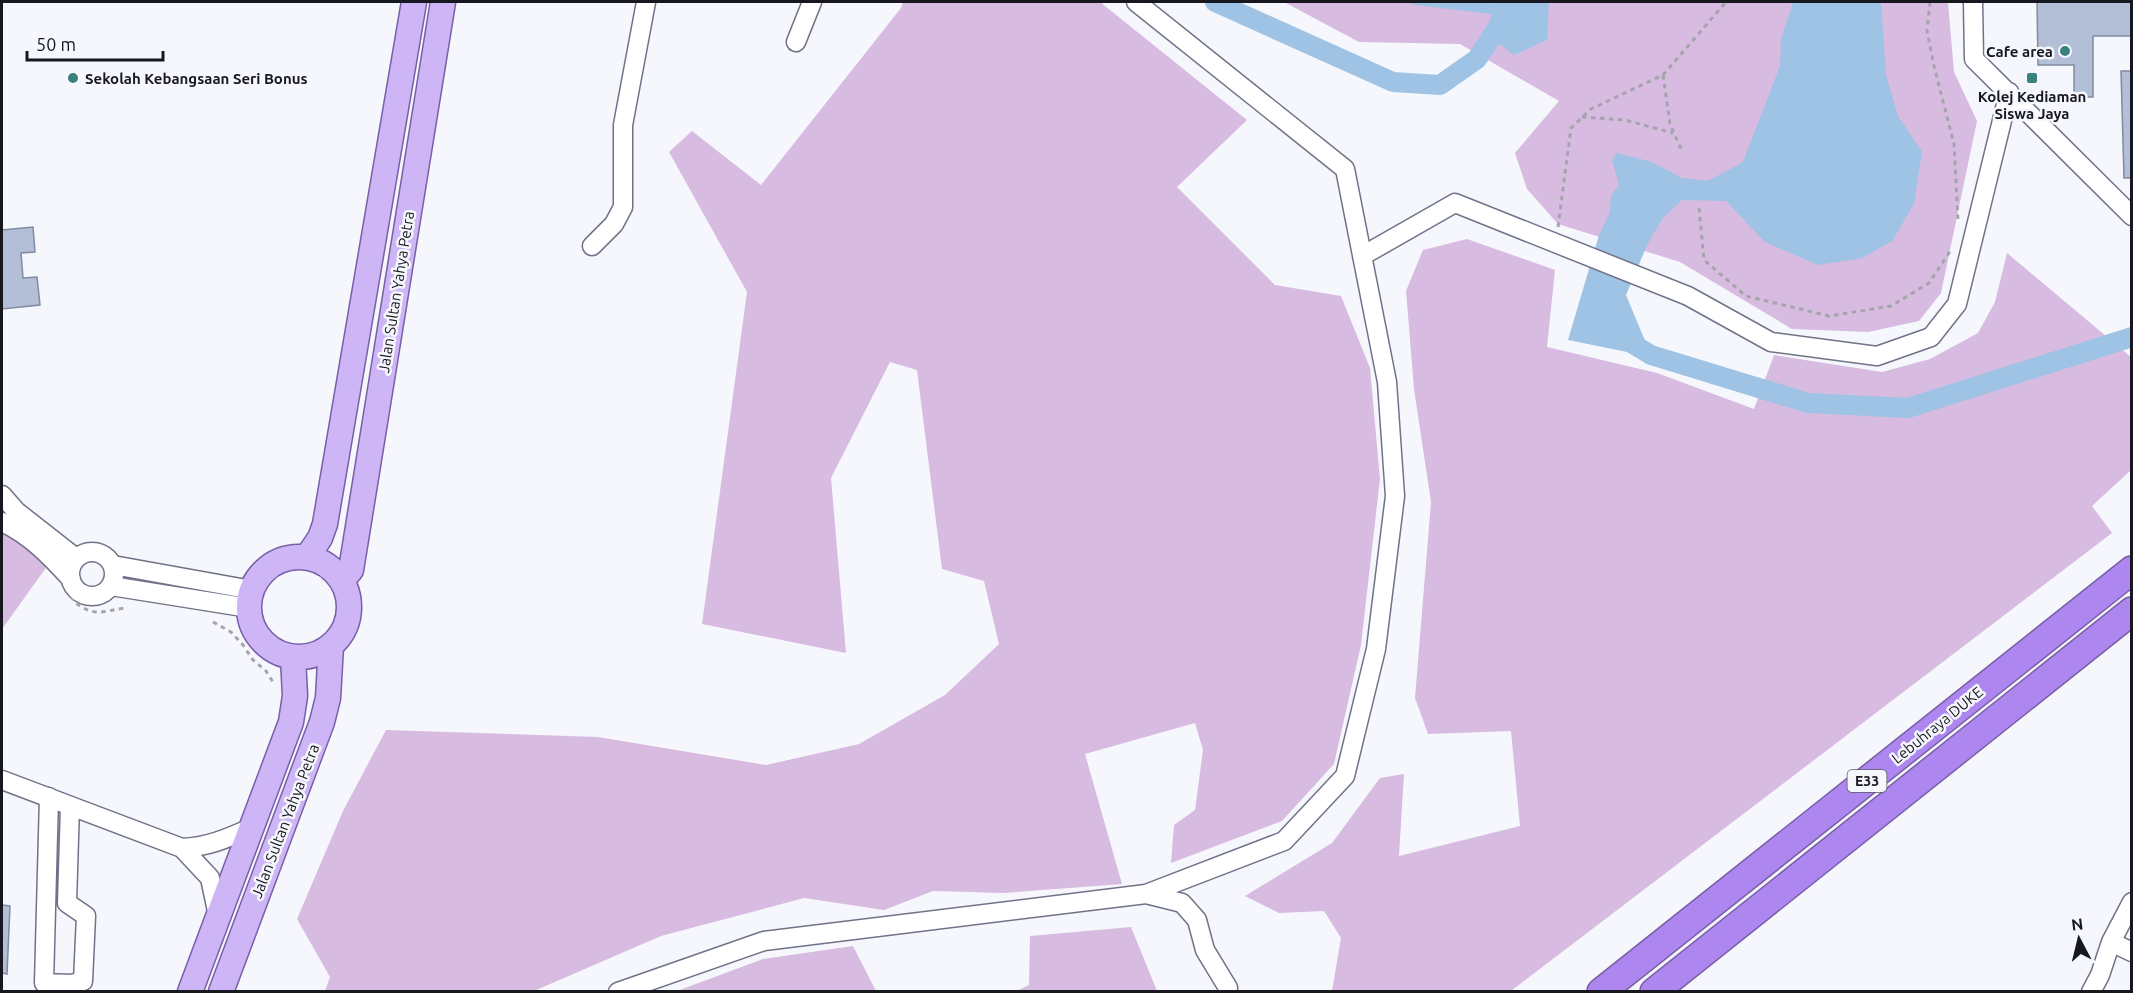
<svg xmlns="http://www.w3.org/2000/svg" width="2133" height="993" viewBox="0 0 2133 993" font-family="Ubuntu,sans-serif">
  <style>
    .green { fill: #d7bbe0 }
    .water { fill: #9ec3e4 }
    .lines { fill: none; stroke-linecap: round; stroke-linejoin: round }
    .canal { stroke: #9ec3e4; stroke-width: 20 }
    .building { fill: #b3bfd6; stroke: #808ba1; stroke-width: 1.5 }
    .minor-casing { stroke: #707288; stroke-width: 21 }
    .major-casing { stroke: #785fa7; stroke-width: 27 }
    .highway-casing { stroke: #785fa7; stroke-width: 30 }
    .path { stroke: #a4a5ab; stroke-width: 3; stroke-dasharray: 4.5 4.5; stroke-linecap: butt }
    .minor { stroke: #fff; stroke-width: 18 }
    .major { stroke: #ceb6f6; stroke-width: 24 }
    .highway { stroke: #ad86f0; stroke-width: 27 }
    .poi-dot { fill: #39817d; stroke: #f6f7fc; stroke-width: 2 }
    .labels { text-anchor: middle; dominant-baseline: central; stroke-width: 5; stroke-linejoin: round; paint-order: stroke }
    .shield { fill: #f6f7fc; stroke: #595a61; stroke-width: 1.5 }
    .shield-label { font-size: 14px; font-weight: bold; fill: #16171f }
    .poi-label { font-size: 15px; font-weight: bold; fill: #16171f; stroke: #f6f7fc; text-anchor: end }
    .street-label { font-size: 15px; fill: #16171f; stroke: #f6f7fc }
  </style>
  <rect width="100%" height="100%" fill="#f6f7fc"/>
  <!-- green -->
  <path class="green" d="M903,2H1100L1247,120L1177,187L1275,285L1341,296L1370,368L1380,479L1361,645L1334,764L1282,821L1171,863L1174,825L1195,810L1203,750L1195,723L1085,754L1122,884L1004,893L933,891L884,910L804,898L661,936L534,991H325L330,977L297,919L343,811L386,730L598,737L766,765L859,744L945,695L999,644L984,581L942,569L917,370L890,362L831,478L846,653L702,624L747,292L669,152L692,131L761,185L901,8Z
    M1284,2H1948L1954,72L1977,121L1941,293L1919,321L1868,332L1792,329L1680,262L1558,224L1527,189L1515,153L1559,101L1460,44L1359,42Z
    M1467,239L1555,270L1547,347L1657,373L1754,409L1774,355L1882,372L1930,359L1978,333L1995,302L2007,253L2131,357V470L2092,506L2112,533L1511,991H1332L1341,938L1324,911L1279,913L1245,896L1332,843L1380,778L1404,774L1399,856L1520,826L1511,731L1428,734L1415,698L1431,502L1414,389L1406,291L1423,250Z
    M2,483L53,558L2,629Z
    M1131,927L1157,991H1016L1029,985L1030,936Z
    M853,946L876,991H677L763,959Z"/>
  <!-- water -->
  <path class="water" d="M1407,2H1549L1547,40L1514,55L1485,33L1492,14L1414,5Z
    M1793,2H1881L1886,75L1898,116L1922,152L1914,204L1892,241L1862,258L1818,265L1765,242L1726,201L1682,200L1663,218L1648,243L1626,295L1651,355L1627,352L1568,340L1599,235L1610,212L1611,195L1619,185L1612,160L1617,153L1652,162L1682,178L1708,181L1743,162L1780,66L1781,39Z"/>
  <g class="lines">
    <!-- canal -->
    <path class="canal" d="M1215,2L1393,82L1440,85L1477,59L1504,18L1507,2
      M1628,341L1651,355L1808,403L1908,408L2132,337"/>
  </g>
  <!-- building -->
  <path class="building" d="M2037,2H2132V36H2093V97H2074V65H2038Z
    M2121,71H2132V178H2124Z
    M33,227L35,252L21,253L23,278L37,277L40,305L2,309V230Z
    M2,905L10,906L7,974L2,973Z"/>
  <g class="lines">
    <!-- minor casing -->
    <g class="minor-casing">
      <path id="minor" d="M1973,2L1974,59L2132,216
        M796,42L812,2
        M592,246L614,224L623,207V125L646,2
        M1362,256L1455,203L1688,296L1771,342L1877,356L1931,337L1957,304L2009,92
        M2,495L16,511L76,558
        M2,522C30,535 50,556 71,579
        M70 574a22 22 0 1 1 44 0a22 22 0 1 1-44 0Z
        M113,565L252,590
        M111,586L249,608
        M2,780L182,848C208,847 228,838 251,828
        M49,797L44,983L72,984L83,981L86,916L67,903L70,806
        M182,848L210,878L218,916
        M1146,894L1182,903L1197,920L1205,950L1228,988
        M2111,942L2132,952
        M618,992L764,941L1146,894L1284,841L1345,776L1376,649L1395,496L1387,382L1345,169L1136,2
        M2091,992L2100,975L2111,942L2132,902"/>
    </g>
    <!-- major casing -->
    <g class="major-casing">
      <path id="major" d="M307,557L320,538L325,524L414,2
        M249 607a50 50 0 1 1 100 0a50 50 0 1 1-100 0Z
        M342,580L351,570L443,2
        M190,992L291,722L295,696L293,657
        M221,992L322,722L328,698L331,646"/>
    </g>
    <!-- highway casing -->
    <g class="highway-casing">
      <path id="highway" d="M1601,992L2132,570
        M1654,992L2132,611"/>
    </g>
    <!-- path -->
    <path class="path" d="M1930,2L1927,31L1934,66L1954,144L1958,221
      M1663,75L1670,124L1682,151
      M1582,117L1625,120L1673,133
      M1699,208L1704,260L1746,296L1829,316L1891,306L1929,283L1951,250
      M1558,227L1571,128L1591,109L1663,75L1726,2
      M73,596V601C94,617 100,612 124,608
      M213,622L231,632L243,645L253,660L266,671L273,682"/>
    <!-- minor -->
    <use href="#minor" class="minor"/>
    <!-- major -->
    <use href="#major" class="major"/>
    <!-- highway -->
    <use href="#highway" class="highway"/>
  </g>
  <!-- markers -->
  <g class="poi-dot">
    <circle cx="2065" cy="51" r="6"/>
    <circle cx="73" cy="78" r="6"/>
    <rect x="2026" y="72" width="12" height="12" rx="3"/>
  </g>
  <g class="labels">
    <!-- shield labels -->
    <rect class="shield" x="1847.5" y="770" width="39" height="22" rx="4.5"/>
    <g class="shield-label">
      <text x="1867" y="781">E33</text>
    </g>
    <!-- poi labels -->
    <g class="poi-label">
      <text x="2053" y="51">Cafe area</text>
      <text x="85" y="78" text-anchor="start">Sekolah Kebangsaan Seri Bonus</text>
      <text x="2032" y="96" text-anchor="middle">Kolej Kediaman<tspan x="2032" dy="17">Siswa Jaya</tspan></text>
    </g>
    <!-- street labels -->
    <g class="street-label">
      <text transform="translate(396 292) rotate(-81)">Jalan Sultan Yahya Petra</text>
      <text transform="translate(1937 725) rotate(-39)">Lebuhraya DUKE</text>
      <text transform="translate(285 821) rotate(-69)">Jalan Sultan Yahya Petra</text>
    </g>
  </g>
  <!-- border -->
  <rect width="2133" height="993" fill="none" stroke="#16171f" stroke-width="6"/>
  <!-- north arrow -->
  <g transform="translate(2079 939) rotate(353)" stroke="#f6f7fc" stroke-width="4.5" paint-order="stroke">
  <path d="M0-4.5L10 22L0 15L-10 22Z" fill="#16171f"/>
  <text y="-9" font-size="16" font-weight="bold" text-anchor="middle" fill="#16171f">N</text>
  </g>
  <!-- scale -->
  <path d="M27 51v9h136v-9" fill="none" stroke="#16171f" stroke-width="3"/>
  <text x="36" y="51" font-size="18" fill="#16171f" stroke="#f6f7fc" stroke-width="4.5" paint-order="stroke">50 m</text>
</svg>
